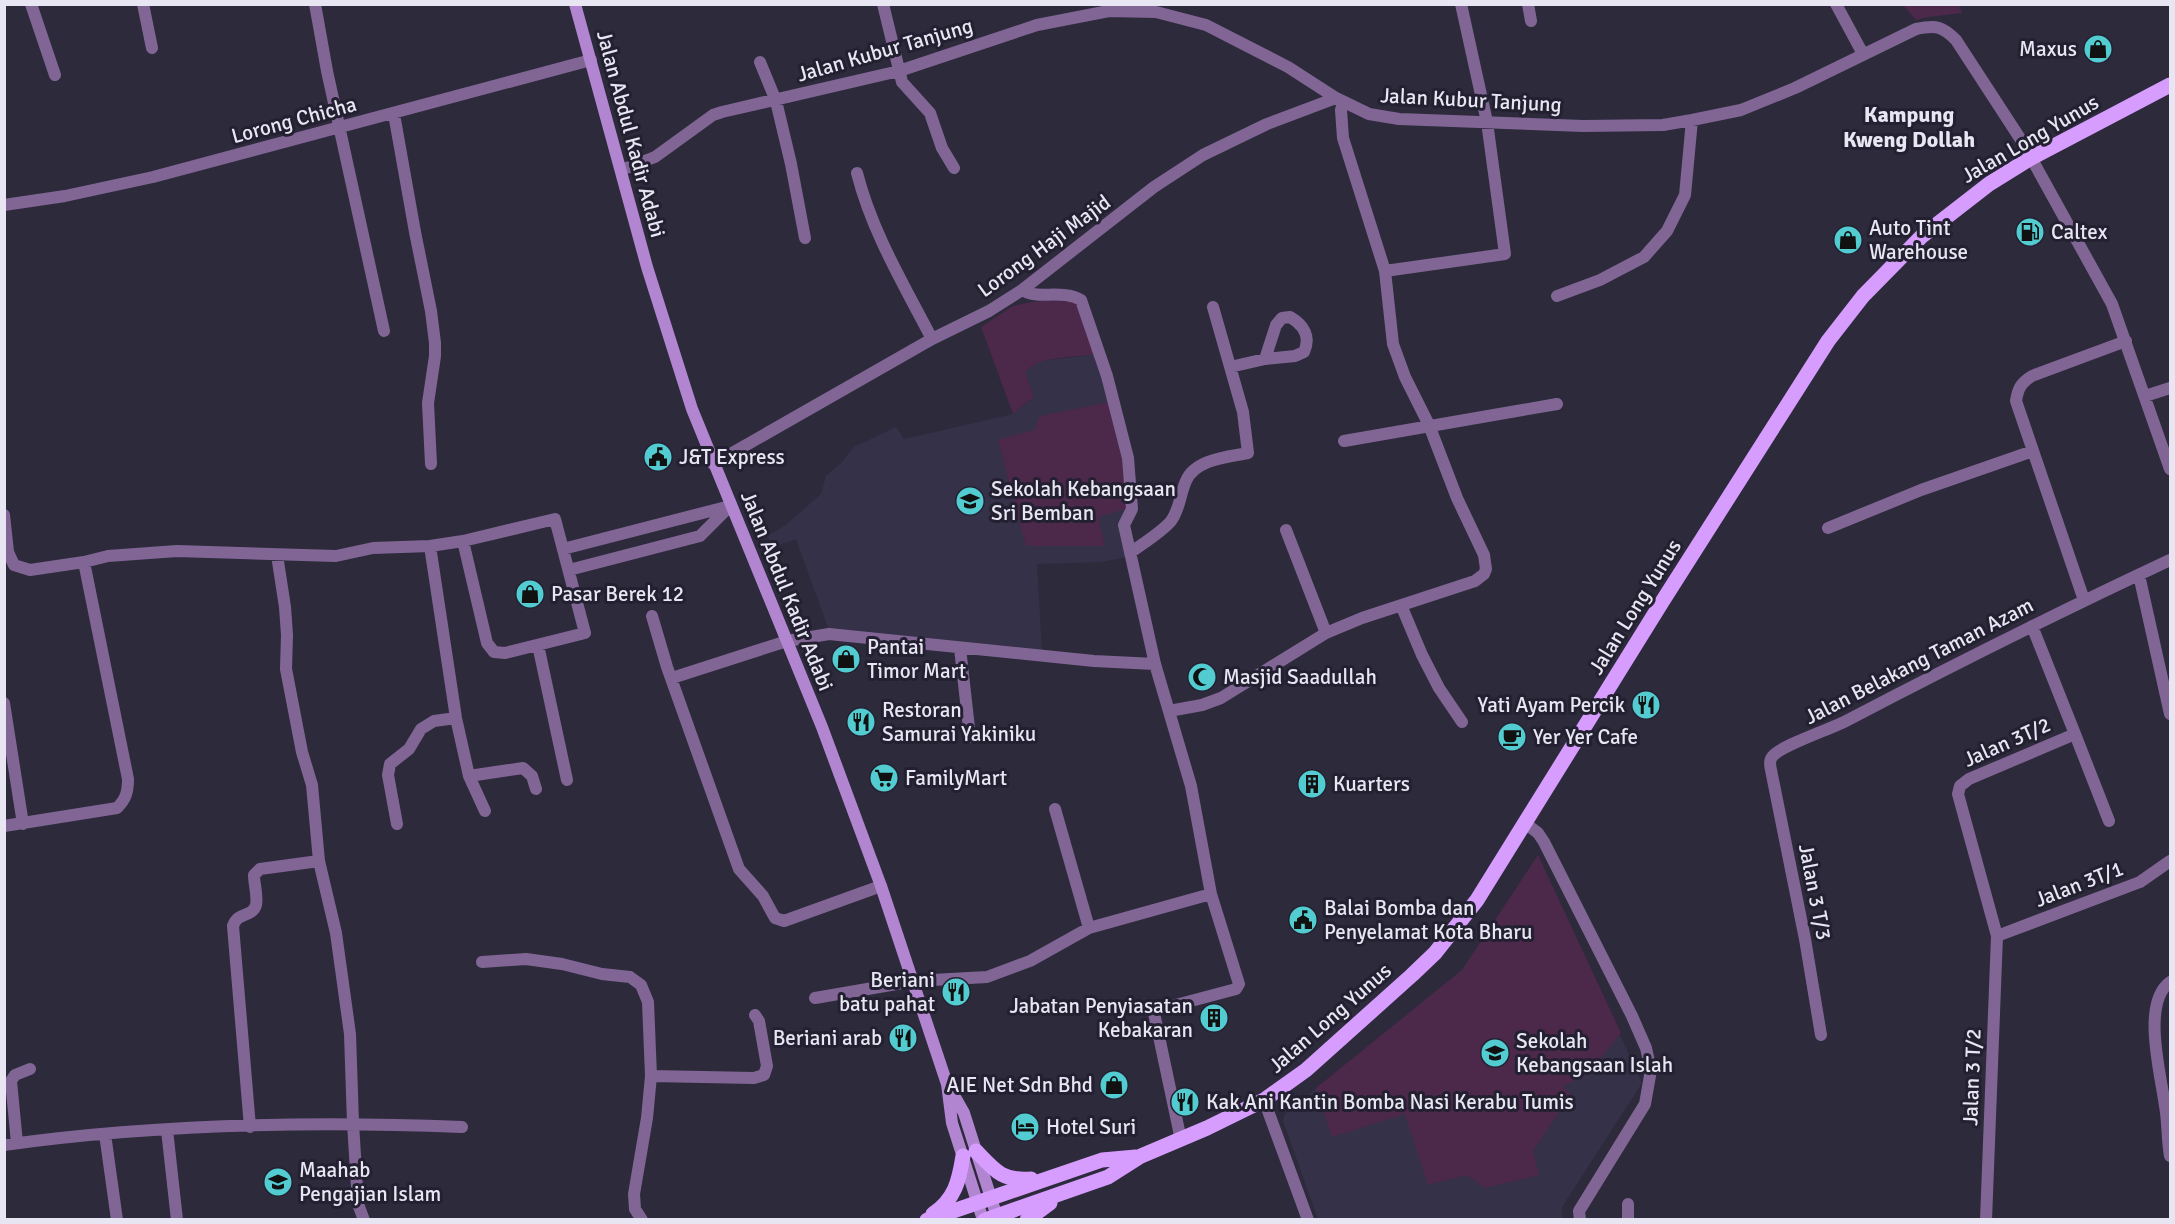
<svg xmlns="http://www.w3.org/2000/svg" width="2175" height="1224" viewBox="0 0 2175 1224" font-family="Signika,sans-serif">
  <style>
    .built { fill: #353149 }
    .green { fill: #4c284a }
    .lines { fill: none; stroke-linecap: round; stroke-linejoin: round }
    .minor { stroke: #816695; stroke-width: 12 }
    .secondary { stroke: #b185d0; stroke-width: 12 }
    .primary { stroke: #d69dfe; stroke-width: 15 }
    .labels { text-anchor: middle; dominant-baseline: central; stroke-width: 6; stroke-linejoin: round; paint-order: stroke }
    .poi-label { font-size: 21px; fill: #e7e6f2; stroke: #232031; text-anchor: start }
    .street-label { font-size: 21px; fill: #e7e6f2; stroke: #232031 }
    .neighbourhood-label { font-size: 22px; font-weight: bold; fill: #e7e6f2; stroke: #232031 }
  </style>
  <rect width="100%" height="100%" fill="#2d2a3c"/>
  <!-- built -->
  <path class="built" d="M1097,354L1123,446L1129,508L1120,520L1128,557L1101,562L1037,564L1042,652L829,630L796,539L773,547L768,536L787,524L821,494L826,476L842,462L854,447L896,427L904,439L1013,414L1034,397L1025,372L1027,369L1041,361Z
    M1538,855L1642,1083L1562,1207L1563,1219H1318L1283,1121L1285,1114L1462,970Z"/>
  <!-- green -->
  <path class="green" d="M1903,5H1959L1962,13L1928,17L1916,20Z
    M1066,299L1078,304L1097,354C1077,357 1038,356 1025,372L1034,397L1013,414L981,327L1013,306L1031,302Z
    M1110,402L1123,446L1129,508L1098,517L1105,546H1026L998,440L1034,430L1040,416Z
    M1538,855L1621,1033L1587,1075L1562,1086L1571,1094L1533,1151L1539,1175L1485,1188L1467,1175L1428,1185L1405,1114L1332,1137L1316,1088L1462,970Z"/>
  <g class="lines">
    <!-- minor -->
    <path class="minor" d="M31,4L55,75
      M143,4L152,48
      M315,4L327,71L384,331
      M883,4L902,82L930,113L942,148L954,168
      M1528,4L1531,21
      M1836,4L1863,54
      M760,62L776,101L791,164L805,238
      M394,114L415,232L431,311L435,343V356L428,403L431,464
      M621,170L655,157L713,115L722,112L899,71L1037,25L1109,11L1156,12L1206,25L1288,67L1336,98L1369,114L1399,119L1583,126L1663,125L1692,120L1741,110L1795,88L1916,29C1936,25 1942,26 1956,40L2023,143L2112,304L2170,469
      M857,173C872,232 904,285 932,339
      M4,205L65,196L153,177L591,60
      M1385,271L1505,254L1487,122L1461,4
      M1022,290C1037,300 1063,289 1081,300L1107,376L1128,458L1132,509L1124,525L1155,664L1191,786L1211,894L1239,984L1236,989L1157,1010L1154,1013L1181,1140
      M1557,296L1600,280L1644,257L1667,231L1685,195L1692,120
      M1230,367L1265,359L1295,356L1304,352C1311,337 1304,325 1290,317L1282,318L1276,325L1265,359
      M2145,396L2170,388
      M1344,441L1557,404
      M713,464L932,339L989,311L1022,290L1154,187L1203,155L1267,124L1336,98
      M4,515L8,552L14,565L30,570L84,562L108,556L177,551L336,556L373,548L430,546L463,541L555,519L585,633L505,653L494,652L487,643L463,541
      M1828,528L1921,490L2033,451
      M1286,530L1326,633
      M430,546L456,718L469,776L523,768L532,776L536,789
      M563,549L730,506
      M1130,553C1142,544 1162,532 1171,521C1180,509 1180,494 1186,481C1195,459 1228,457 1248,453L1243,412L1213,307
      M277,555L285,607L287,635L286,669L302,752L312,785L319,861L336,933L350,1034L353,1123L358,1204L364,1220
      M569,570L700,536L731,505
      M2139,575L2170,714
      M2084,600L2016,401C2018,388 2021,383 2032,376L2126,341
      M1401,605L1422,655L1439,688L1462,722
      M652,616L667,667L739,869L763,896L775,918L784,921L881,886
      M538,645L567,780
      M960,648L970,737
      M672,678L787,641L829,634L1094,661L1155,664
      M4,703L23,824
      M1169,711L1202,705L1221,698L1326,633L1362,618L1475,581L1484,574L1486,569L1484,555L1457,498L1429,425L1405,377L1393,344L1385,271L1343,138L1341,110L1343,102
      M2075,734L2109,821
      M469,776L485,811
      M1055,809L1089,928
      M1525,823L1538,833L1544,842L1632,1016L1646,1048L1651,1070L1645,1104L1579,1211L1580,1220
      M397,824L388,775L390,764L409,749L421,729L434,721L456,718
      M4,826L117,808C126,799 128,792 128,779L84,562
      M1997,936L2140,882L2170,861
      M482,962L526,959L562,964L602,974L630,977L641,985L648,1002L651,1076L647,1118L634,1194L635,1209L642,1220
      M2170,982C2141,1003 2161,1075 2165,1106C2168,1122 2167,1140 2170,1156
      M815,998L914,981L987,977L1030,961L1089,928L1211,894
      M1821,1035L1805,939L1771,770C1770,766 1769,761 1772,757C1779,746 1831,729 1846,721C1953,665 2061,611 2170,560
      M651,1076L754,1078L764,1075L767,1066L759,1021L755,1015
      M1264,1100L1308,1220
      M250,1127L233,926C238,911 252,918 256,905C258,895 254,885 254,875L260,869L319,861
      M167,1130L177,1220
      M105,1134L117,1220
      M17,1143L11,1081L15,1075L30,1069
      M4,1145C155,1124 310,1121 462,1127
      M1628,1204V1220
      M1986,1220L1997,936L1958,794L1960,786L1969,779L2075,734L2032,626"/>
    <!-- secondary -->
    <path class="secondary" d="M575,4L647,267L692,409L822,727L881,886L947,1084L952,1123L983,1220
      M951,1090L964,1113L998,1220"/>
    <!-- primary -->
    <path class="primary" d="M976,1151C995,1171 1002,1181 1031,1179
      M933,1214C955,1199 959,1181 963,1156
      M927,1220L1102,1160L1136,1157
      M985,1220L1108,1177L1141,1156L1207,1128L1264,1100L1306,1070L1412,975L1435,953L1477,900L1662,602L1828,341L1863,296L1922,236L1989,184L2031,158L2170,85
      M1027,1220L1050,1203"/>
  </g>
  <!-- icons -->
  <defs>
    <g id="shop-disc" transform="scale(1.5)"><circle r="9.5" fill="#52ccd0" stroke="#232031"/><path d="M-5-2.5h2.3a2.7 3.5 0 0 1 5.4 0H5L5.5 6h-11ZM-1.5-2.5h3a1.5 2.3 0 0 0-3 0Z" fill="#111"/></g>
    <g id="fuel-disc" transform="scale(1.5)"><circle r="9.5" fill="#52ccd0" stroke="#232031"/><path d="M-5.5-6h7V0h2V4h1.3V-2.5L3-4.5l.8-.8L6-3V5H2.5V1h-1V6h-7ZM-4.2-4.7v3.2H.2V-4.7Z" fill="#111"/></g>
    <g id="civic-disc" transform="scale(1.5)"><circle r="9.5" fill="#52ccd0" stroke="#232031"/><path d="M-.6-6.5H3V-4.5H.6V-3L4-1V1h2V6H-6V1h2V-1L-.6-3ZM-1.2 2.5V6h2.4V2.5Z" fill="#111"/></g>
    <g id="school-disc" transform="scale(1.5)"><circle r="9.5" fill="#52ccd0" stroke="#232031"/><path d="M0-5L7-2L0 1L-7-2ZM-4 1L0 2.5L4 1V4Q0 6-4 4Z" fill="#111"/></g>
    <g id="mosque-disc" transform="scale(1.5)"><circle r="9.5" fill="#52ccd0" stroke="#232031"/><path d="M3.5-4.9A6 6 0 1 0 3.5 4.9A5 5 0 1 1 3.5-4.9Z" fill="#111"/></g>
    <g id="restaurant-disc" transform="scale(1.5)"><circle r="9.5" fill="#52ccd0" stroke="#232031"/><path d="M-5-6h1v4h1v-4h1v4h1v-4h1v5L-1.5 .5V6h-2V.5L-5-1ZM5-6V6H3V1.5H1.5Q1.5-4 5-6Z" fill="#111"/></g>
    <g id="cafe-disc" transform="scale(1.5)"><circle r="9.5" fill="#52ccd0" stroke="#232031"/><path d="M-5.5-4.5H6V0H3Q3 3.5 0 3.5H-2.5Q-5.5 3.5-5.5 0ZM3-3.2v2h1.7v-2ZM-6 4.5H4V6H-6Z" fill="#111"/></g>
    <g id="supermarket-disc" transform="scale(1.5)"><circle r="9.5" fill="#52ccd0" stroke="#232031"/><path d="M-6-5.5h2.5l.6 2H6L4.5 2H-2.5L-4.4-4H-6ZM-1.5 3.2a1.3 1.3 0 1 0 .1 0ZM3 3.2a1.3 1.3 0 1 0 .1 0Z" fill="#111"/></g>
    <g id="building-disc" transform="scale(1.5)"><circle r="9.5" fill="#52ccd0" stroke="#232031"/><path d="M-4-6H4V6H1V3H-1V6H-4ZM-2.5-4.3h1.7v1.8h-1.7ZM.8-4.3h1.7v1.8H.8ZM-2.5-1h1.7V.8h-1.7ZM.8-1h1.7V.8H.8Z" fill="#111"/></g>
    <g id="hotel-disc" transform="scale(1.5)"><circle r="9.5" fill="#52ccd0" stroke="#232031"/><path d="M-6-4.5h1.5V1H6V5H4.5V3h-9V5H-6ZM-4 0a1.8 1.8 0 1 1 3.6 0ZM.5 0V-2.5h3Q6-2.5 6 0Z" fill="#111"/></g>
  </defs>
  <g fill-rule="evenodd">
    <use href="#shop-disc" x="2098" y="49"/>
    <use href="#fuel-disc" x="2030" y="232"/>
    <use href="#shop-disc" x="1848" y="240"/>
    <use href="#civic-disc" x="658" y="457"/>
    <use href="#school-disc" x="970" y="501"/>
    <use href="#shop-disc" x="530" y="594"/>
    <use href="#shop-disc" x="846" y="659"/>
    <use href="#mosque-disc" x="1202" y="677"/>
    <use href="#restaurant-disc" x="1646" y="705"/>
    <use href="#restaurant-disc" x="861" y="722"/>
    <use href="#cafe-disc" x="1512" y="737"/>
    <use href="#supermarket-disc" x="884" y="778"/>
    <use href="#building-disc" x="1312" y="784"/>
    <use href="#civic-disc" x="1303" y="920"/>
    <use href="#restaurant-disc" x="956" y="992"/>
    <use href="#building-disc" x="1214" y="1018"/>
    <use href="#restaurant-disc" x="903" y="1038"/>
    <use href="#school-disc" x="1495" y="1053"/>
    <use href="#shop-disc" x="1114" y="1085"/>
    <use href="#restaurant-disc" x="1185" y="1102"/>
    <use href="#hotel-disc" x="1025" y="1127"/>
    <use href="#school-disc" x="278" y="1182"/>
  </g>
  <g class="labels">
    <!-- poi labels -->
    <g class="poi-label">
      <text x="2077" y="49" text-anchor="end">Maxus</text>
      <text x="1869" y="228">Auto Tint<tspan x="1869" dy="24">Warehouse</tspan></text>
      <text x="2051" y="232">Caltex</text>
      <text x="679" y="457">J&amp;T Express</text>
      <text x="991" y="489">Sekolah Kebangsaan<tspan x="991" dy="24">Sri Bemban</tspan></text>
      <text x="551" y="594">Pasar Berek 12</text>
      <text x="867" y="647">Pantai<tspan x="867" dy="24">Timor Mart</tspan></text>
      <text x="1223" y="677">Masjid Saadullah</text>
      <text x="1625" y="705" text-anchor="end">Yati Ayam Percik</text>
      <text x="882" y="710">Restoran<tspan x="882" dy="24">Samurai Yakiniku</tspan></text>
      <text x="1533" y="737">Yer Yer Cafe</text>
      <text x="905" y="778">FamilyMart</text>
      <text x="1333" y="784">Kuarters</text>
      <text x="1324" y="908">Balai Bomba dan<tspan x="1324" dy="24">Penyelamat Kota Bharu</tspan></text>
      <text x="935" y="980" text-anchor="end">Beriani<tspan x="935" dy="24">batu pahat</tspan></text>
      <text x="1193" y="1006" text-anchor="end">Jabatan Penyiasatan<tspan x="1193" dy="24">Kebakaran</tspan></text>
      <text x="882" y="1038" text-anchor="end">Beriani arab</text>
      <text x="1516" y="1041">Sekolah<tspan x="1516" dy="24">Kebangsaan Islah</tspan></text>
      <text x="1093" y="1085" text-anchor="end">AIE Net Sdn Bhd</text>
      <text x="1206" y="1102">Kak Ani Kantin Bomba Nasi Kerabu Tumis</text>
      <text x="1046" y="1127">Hotel Suri</text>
      <text x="299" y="1170">Maahab<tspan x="299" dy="24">Pengajian Islam</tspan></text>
    </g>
    <!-- street labels -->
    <g class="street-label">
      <text transform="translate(885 50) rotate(-16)">Jalan Kubur Tanjung</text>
      <text transform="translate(1471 100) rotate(3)">Jalan Kubur Tanjung</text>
      <text transform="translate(294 120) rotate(-15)">Lorong Chicha</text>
      <text transform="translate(631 134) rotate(75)">Jalan Abdul Kadir Adabi</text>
      <text transform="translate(2030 139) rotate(-30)">Jalan Long Yunus</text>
      <text transform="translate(1044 246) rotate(-36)">Lorong Haji Majid</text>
      <text transform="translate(787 591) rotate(68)">Jalan Abdul Kadir Adabi</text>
      <text transform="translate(1635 607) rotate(-58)">Jalan Long Yunus</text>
      <text transform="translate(1919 661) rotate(-27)">Jalan Belakang Taman Azam</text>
      <text transform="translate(2007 742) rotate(-24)">Jalan 3T/2</text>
      <text transform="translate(2079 884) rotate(-21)">Jalan 3T/1</text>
      <text transform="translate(1815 892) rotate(79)">Jalan 3 T/3</text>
      <text transform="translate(1330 1018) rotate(-41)">Jalan Long Yunus</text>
      <text transform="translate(1972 1077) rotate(-88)">Jalan 3 T/2</text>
    </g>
    <!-- neighbourhood labels -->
    <g class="neighbourhood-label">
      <text x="1909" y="114">Kampung<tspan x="1909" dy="25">Kweng Dollah</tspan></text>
    </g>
  </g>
  <!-- border -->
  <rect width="2175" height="1224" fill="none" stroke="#e7e6f2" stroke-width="12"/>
</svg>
